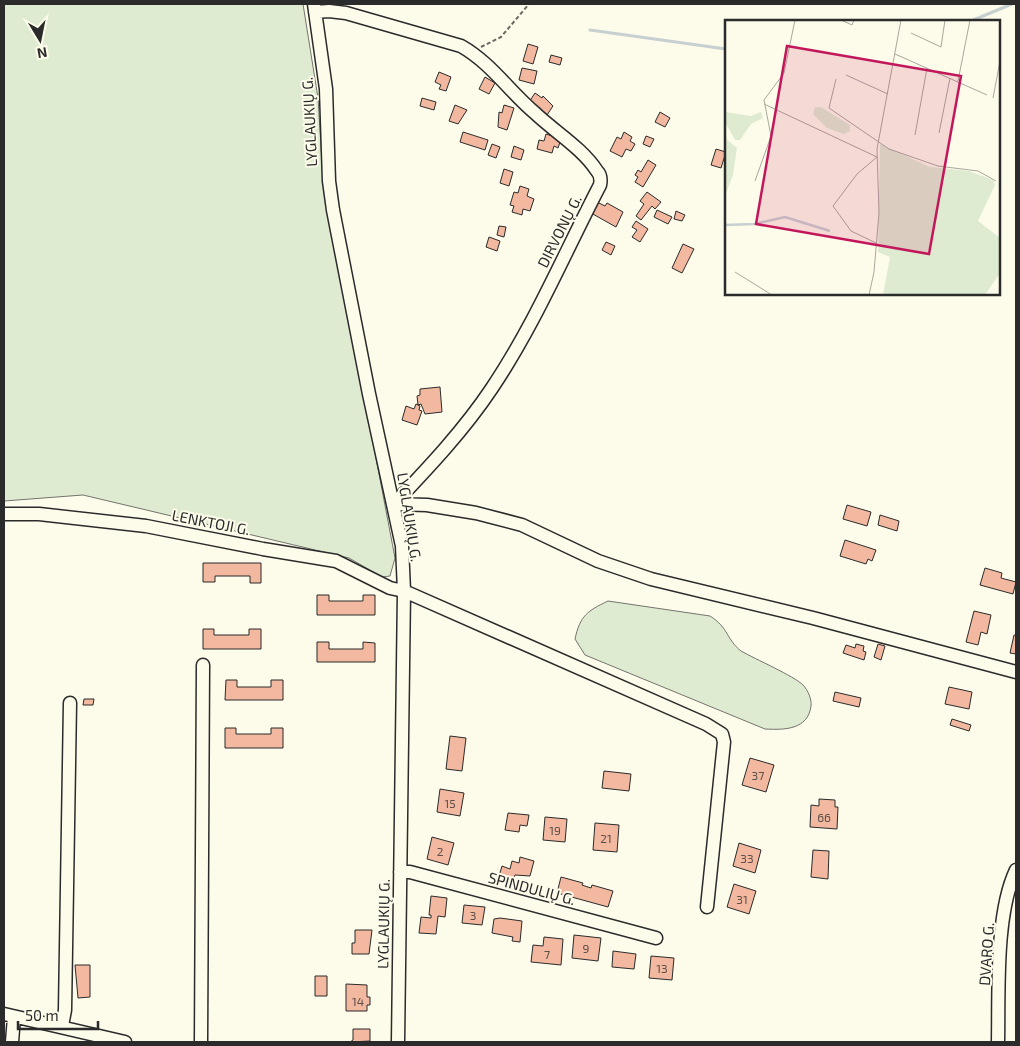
<svg xmlns="http://www.w3.org/2000/svg" width="1020" height="1046" viewBox="0 0 1020 1046" font-family="'Exo 2',sans-serif">
  <style>
    .green { fill: #deebd1; stroke: #74746e }
    .lines { fill: none; stroke-linecap: round; stroke-linejoin: round }
    .stream { stroke: #c7d0d0; stroke-width: 3 }
    .building { fill: #f2b8a0; stroke: #2b2b2b }
    .minor-casing { stroke: #2b2b2b; stroke-width: 15 }
    .path { stroke: #6a6964; stroke-width: 2; stroke-dasharray: 4 2.5; stroke-linecap: butt }
    .minor { stroke: #fdfbea; stroke-width: 12 }
    .labels { text-anchor: middle; dominant-baseline: central; stroke-width: 4; stroke-linejoin: round; paint-order: stroke }
    .number-label { font-size: 12px; fill: #5d4e48 }
    .street-label { font-size: 15px; fill: #2b2b2b; stroke: #fdfbea }
    .inset-river { fill: none; stroke: #c7d0d0; stroke-width: 2.5 }
    .inset-road { fill: none; stroke: #a9a89e; stroke-width: 1 }
    .view { fill: #c2185b; fill-opacity: 0.15; stroke: #c2185b; stroke-width: 2.5 }
    .inset-edge { fill: none; stroke: #2b2b2b; stroke-width: 2.5 }
  </style>
  <rect width="100%" height="100%" fill="#fdfbea"/>
  <!-- green -->
  <path class="green" d="M4,4H303L318,98L323,179L395,558L390,576L382,577L349,558L83,495L4,501Z
    M608,601L710,616C729,628 726,639 741,651C755,659 794,676 803,685C808,690 812,700 811,706C808,730 784,730 765,729L585,655L575,639C580,616 587,611 608,601Z"/>
  <g class="lines">
    <!-- stream -->
    <path class="stream" d="M971,21L1012,4
      M590,30L726,49"/>
  </g>
  <!-- building -->
  <path class="building" d="M528,44L538,47L533,64L523,61Z
    M551,55L562,58L560,65L549,62Z
    M522,68L537,71L534,84L519,80Z
    M439,72L451,77L446,91L439,89L441,85L435,82Z
    M485,77L495,83L489,94L479,89Z
    M535,93L542,98L543,96L553,106L547,115L529,102Z
    M422,98L436,102L434,110L420,106Z
    M455,105L467,110L458,124L449,121Z
    M504,105L514,108L507,130L498,127L499,112L502,113Z
    M660,112L670,118L665,127L655,122Z
    M463,132L488,140L485,150L460,142Z
    M624,132L632,137L630,141L635,144L631,151L626,149L622,157L610,151L617,137L621,139Z
    M546,134L561,139L558,148L554,146L552,153L537,149L539,140L544,141Z
    M646,136L654,139L650,147L643,144Z
    M492,144L500,147L496,158L488,155Z
    M514,146L524,150L521,160L511,157Z
    M716,149L726,152L721,168L711,165Z
    M648,160L656,165L643,187L635,182L638,177L635,175L638,170L641,172Z
    M504,169L513,172L509,186L500,183Z
    M520,186L529,189L527,196L534,199L530,211L523,209L522,215L512,212L514,206L510,205L514,192L518,193Z
    M647,192L661,202L655,209L652,206L641,220L636,216L644,204L640,201Z
    M597,202L605,206L607,203L623,212L616,227L591,213Z
    M657,210L672,217L668,224L654,217Z
    M676,211L685,215L682,221L674,219Z
    M636,221L648,229L640,242L632,237L637,230L632,227Z
    M499,226L506,227L504,237L497,235Z
    M489,237L500,241L497,251L486,247Z
    M606,242L615,246L611,255L602,250Z
    M683,244L694,249L682,273L672,268Z
    M440,387L442,412L425,414L421,404L418,405L417,396L420,395V389Z
    M416,404L420,406L419,410L422,411L417,425L402,420L406,406L414,409Z
    M847,505L871,512L867,526L843,519Z
    M880,515L899,521L897,531L878,525Z
    M845,540L876,550L872,561L868,559L866,564L840,556Z
    M203,563H261V583H250V576H215V582H203Z
    M985,568L1002,573L1001,578L1016,582L1013,594L980,585Z
    M317,595H329V601H363V595H375V615H317Z
    M974,611L991,615L987,634L981,632L978,645L966,642Z
    M203,629H214V635H249V629H261V649H203Z
    M1014,635H1016V654L1010,653Z
    M317,642H329V649H363V642L375,643V662H317Z
    M856,644L864,646L863,651L866,652L864,660L843,653L846,645L855,648Z
    M878,644L885,646L881,660L874,657Z
    M226,680H237V687H271V680H283V700H225Z
    M949,687L972,692L969,709L945,704Z
    M835,692L861,698L859,707L833,701Z
    M84,699H94L93,705H83Z
    M952,719L971,725L969,731L950,725Z
    M225,728H236V734H271V728H283V748H225Z
    M450,736L466,738L462,771L446,769Z
    M750,758L774,765L766,792L742,785Z
    M604,771L631,774L629,791L602,788Z
    M440,789L464,793L460,816L437,812Z
    M819,799L835,800V807H838L837,829L810,827L811,805L819,806Z
    M508,813L529,815L527,826L520,825L519,832L505,830Z
    M545,817L567,819L565,842L543,840Z
    M595,823L619,825L617,852L593,850Z
    M432,837L454,843L448,865L427,859Z
    M739,843L761,850L755,873L733,866Z
    M813,850L829,851L828,879L811,877Z
    M520,857L534,861L530,876L515,875L513,880L499,876L502,866L510,869L512,861L519,863Z
    M561,877L583,883L582,885L591,888L592,885L613,891L608,907L557,893Z
    M734,884L756,891L749,914L727,907Z
    M431,896L447,898L445,917L438,916L436,934L419,933L421,917L431,918V915H429Z
    M464,905L485,907L482,925L462,923Z
    M500,918L522,921L520,942L512,941L513,937L492,933L494,919Z
    M355,930H372L369,954H352V943H355Z
    M574,935L601,938L598,961L572,958Z
    M544,937L563,939L561,965L531,962L533,945L543,946Z
    M613,951L636,954L634,969L612,967Z
    M651,956L674,958L672,980L649,978Z
    M75,965H90V997L78,998Z
    M315,976H327V996H315Z
    M346,984L367,985V997H370V1005H367V1011H346Z
    M353,1029H370V1041L350,1042L353,1040Z"/>
  <g class="lines">
    <!-- minor casing -->
    <g class="minor-casing">
      <path id="minor" d="M314,4L326,89L329,181L333,210L369,394L402,546L404,591L398,1042
        M315,12L329,11L346,13L461,46C491,63 509,91 535,113C555,132 582,148 597,171C601,175 601,180 600,185C565,252 535,324 492,388C464,430 429,467 394,504
        M394,504L427,505L476,513L522,525L598,561L651,579L813,618L1016,672
        M4,514H39L146,526L263,549L336,561L390,588L404,591L706,724L722,734L724,742L707,907
        M400,872H410L656,938
        M4,1014L125,1042
        M62,1026L65,1010L70,703
        M12,1042L14,1017
        M201,1042L203,665
        M998,1042C999,993 995,914 1016,870"/>
    </g>
    <!-- path -->
    <path class="path" d="M481,47L501,37L529,4"/>
    <!-- minor -->
    <use href="#minor" class="minor"/>
  </g>
  <g class="labels">
    <!-- number labels -->
    <g class="number-label">
      <text x="758" y="775">37</text>
      <text x="450" y="803">15</text>
      <text x="824" y="817">66</text>
      <text x="555" y="830">19</text>
      <text x="606" y="838">21</text>
      <text x="440" y="851">2</text>
      <text x="747" y="858">33</text>
      <text x="742" y="899">31</text>
      <text x="473" y="915">3</text>
      <text x="586" y="948">9</text>
      <text x="547" y="954">7</text>
      <text x="662" y="968">13</text>
      <text x="358" y="1001">14</text>
    </g>
    <!-- street labels -->
    <g class="street-label">
      <text transform="translate(309 122) rotate(-93)">LYGLAUKIŲ G.</text>
      <text transform="translate(559 231) rotate(-63)">DIRVONŲ G.</text>
      <text transform="translate(410 517) rotate(81)">LYGLAUKIŲ G.</text>
      <text transform="translate(211 522) rotate(11)">LENKTOJI G.</text>
      <text transform="translate(532 888) rotate(15)">SPINDULIŲ G.</text>
      <text transform="translate(383 924) rotate(-89)">LYGLAUKIŲ G.</text>
      <text transform="translate(986 954) rotate(-86)">DVARO G.</text>
    </g>
  </g>
  <!-- overview -->
  <g transform="translate(725 20)">
    <rect width="275" height="275" fill="#fdfbea"/>
    <path d="M90,87H96L125,105V111L119,114L102,108L88,94ZM0,92L26,96L36,92L38,98L26,104L15,120H10L0,102ZM0,107L2,120L12,128L8,155L0,176ZM155,124L205,147L244,151L268,160L270,165L253,201L275,218V253L260,275H158L165,237L153,232Z" fill="#deebd1"/>
    <path class="inset-river" d="M0,205L29,204L60,197L105,211"/>
    <path class="inset-road" d="M116,0L127,5L129,0M186,13L216,27L220,0M170,34L262,75M121,55L163,74M111,59L104,88L164,129L213,146L253,151L271,161M233,61L245,0M268,78L275,41M39,84L152,137M214,113L225,58M190,115L202,48M30,161L46,116L39,80L59,53L70,0M151,223L126,211L108,186L132,154L152,137M10,252L47,275M144,275L149,252L154,193L152,129L176,0"/>
    <path class="view" d="M62,26L236,56L204,234L31,204Z"/>
    <rect width="275" height="275" class="inset-edge"/>
  </g>
  <!-- border -->
  <rect width="1020" height="1046" fill="none" stroke="#2b2b2b" stroke-width="10"/>
  <!-- north arrow -->
  <g transform="translate(40 40) rotate(170)" stroke="#fdfbea" stroke-width="4" paint-order="stroke">
  <path d="M0-4L9 19L0 12L-9 19Z" fill="#2b2b2b"/>
  <text y="-8" font-size="14" font-weight="bold" text-anchor="middle" fill="#2b2b2b">N</text>
  </g>
  <!-- scale -->
  <path d="M18 1021v8h80v-8" fill="none" stroke="#2b2b2b" stroke-width="2.5"/>
  <text x="25" y="1021" font-size="15" fill="#2b2b2b" stroke="#fdfbea" stroke-width="4" paint-order="stroke">50 m</text>
</svg>
